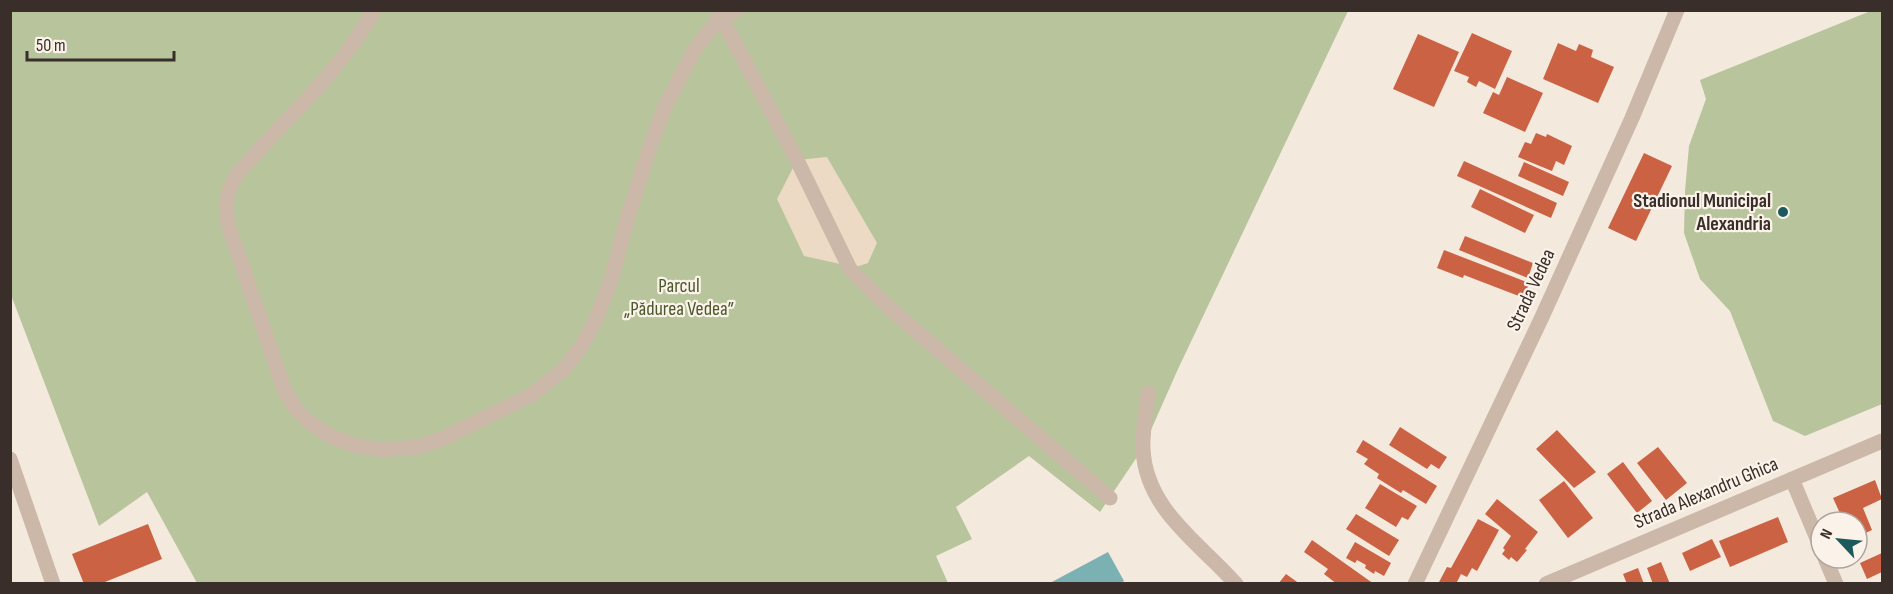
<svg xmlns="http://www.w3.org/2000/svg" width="1893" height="594" viewBox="0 0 1893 594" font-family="'Sofia Sans Condensed',sans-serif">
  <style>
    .green { fill: #b7c49c }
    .plaza { fill: #ecdac4 }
    .water { fill: #7bb1b2 }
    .building { fill: #cb6244 }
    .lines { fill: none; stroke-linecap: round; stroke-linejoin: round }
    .pedestrian { stroke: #ccb8a9; stroke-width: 15 }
    .minor { stroke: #ccb8a9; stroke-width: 15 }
    .poi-dot { fill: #1c5a5d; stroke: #fbf3ea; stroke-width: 2 }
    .labels { text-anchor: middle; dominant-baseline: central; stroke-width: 4.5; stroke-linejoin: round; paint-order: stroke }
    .poi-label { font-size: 20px; font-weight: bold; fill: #392e29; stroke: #fbf3ea; text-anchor: end }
    .park-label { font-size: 20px; fill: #49592b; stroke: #fbf3ea }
    .street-label { font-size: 20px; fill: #392e29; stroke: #fbf3ea }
  </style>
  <rect width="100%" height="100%" fill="#f4e9dd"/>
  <!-- green -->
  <path class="green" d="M1873,10L1882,11V404L1805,436L1773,421L1730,311L1700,279L1684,233L1685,191L1689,146L1706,99L1700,80Z
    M11,11H1348L1178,369L1143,448L1100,512L1029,456L956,507L972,539L936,556L948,583H197L147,492L99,526L11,295Z"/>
  <!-- plaza -->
  <path class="plaza" d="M827,157L877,243L868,263L850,269L840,264L804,256L777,199L797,160Z"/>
  <!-- water -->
  <path class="water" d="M1108,552L1124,581L1119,584L1050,583Z"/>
  <!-- building -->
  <path class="building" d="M1472,33L1512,51L1495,89L1479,81L1476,87L1467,82L1469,77L1454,71Z
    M1418,34L1459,52L1434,107L1393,89Z
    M1558,43L1576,51L1579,44L1593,50L1591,57L1614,67L1598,103L1543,79Z
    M1507,77L1543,93L1525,132L1483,113L1493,92L1499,95Z
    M1536,133L1546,137L1547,134L1572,146L1564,165L1556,161L1552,171L1518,157L1525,142L1531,144Z
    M1644,153L1672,166L1636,241L1608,228Z
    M1464,161L1557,203L1551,218L1457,176Z
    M1524,162L1569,182L1563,196L1518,176Z
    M1480,189L1534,215L1525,233L1471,207Z
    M1465,236L1533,263L1528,278L1459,250Z
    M1444,250L1529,283L1524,298L1464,275L1463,278L1437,268Z
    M1400,427L1447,457L1439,469L1431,464L1427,469L1389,445Z
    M1557,430L1596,472L1574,488L1536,449Z
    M1363,440L1437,486L1426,504L1403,490L1401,493L1377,478L1379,474L1364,464L1368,459L1356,452Z
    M1658,447L1687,483L1666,500L1637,463Z
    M1623,462L1652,501L1637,513L1607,474Z
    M1875,480L1882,499L1863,508L1872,530L1857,537V522H1844L1833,498Z
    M1564,481L1593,518L1568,538L1539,500Z
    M1380,484L1417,506L1408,520L1402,517L1396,527L1365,508Z
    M1497,499L1538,532L1525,549L1527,550L1517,562L1511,557L1509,560L1502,554L1505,550L1503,548L1511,536L1485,514Z
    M1356,514L1399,540L1389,556L1346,529Z
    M1778,517L1788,542L1730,567L1719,541Z
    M1478,519L1499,530L1477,571L1472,568L1467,577L1461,574L1456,584H1438L1447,567L1451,568Z
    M148,524L162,559L100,584H84L72,554Z
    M1712,539L1721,557L1690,571L1682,553Z
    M1312,540L1374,584H1337L1324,574L1328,569L1304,552Z
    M1355,542L1391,563L1384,576L1375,571L1374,574L1365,568L1366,565L1357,560L1355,563L1346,558Z
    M1882,553V572L1867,579L1860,563Z
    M1661,562L1670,584H1653L1647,568Z
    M1638,568L1644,584H1627L1623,574Z
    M1286,574L1300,584H1278Z"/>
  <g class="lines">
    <!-- pedestrian -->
    <path class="pedestrian" d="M374,10C340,73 285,119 239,172C226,191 224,204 229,227L284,389L295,408L310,423L330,436L354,445L381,450L417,447L442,439L533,394L564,369L581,347L596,319L611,280L628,216L650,146L666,104L695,49L721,17L737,10
      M718,11L797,160L850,269L886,305L1110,498"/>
    <!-- minor -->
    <path class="minor" d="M1148,393C1147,411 1142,430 1143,449C1146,510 1199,542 1236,584
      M10,459L53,584
      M1792,479L1821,548
      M1825,558L1836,584
      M1415,584L1542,317L1632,118L1677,10
      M1546,584L1882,441"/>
  </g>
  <!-- markers -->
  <circle class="poi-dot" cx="1783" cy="212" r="6"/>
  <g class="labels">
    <!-- poi labels -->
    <g class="poi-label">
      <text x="1771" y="201">Stadionul Municipal<tspan x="1771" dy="23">Alexandria</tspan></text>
    </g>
    <!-- park labels -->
    <g class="park-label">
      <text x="679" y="286">Parcul<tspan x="679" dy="23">„Pădurea Vedea”</tspan></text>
    </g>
    <!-- street labels -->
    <g class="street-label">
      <text transform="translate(1531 290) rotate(-65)">Strada Vedea</text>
      <text transform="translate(1706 493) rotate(-23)">Strada Alexandru Ghica</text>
    </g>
  </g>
  <!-- border -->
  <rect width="1893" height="594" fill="none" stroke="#392e29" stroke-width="24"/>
  <!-- north arrow -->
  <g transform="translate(1839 540) rotate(296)"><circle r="28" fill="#fbf3ea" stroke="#ada49d" stroke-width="1.5"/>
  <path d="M0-4.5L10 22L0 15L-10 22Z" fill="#1c5a5d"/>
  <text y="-9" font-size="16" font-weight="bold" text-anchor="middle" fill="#392e29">N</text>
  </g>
  <!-- scale -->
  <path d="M27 51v9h147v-9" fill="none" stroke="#392e29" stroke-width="3"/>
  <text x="36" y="51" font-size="18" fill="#392e29" stroke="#fbf3ea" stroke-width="4.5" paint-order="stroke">50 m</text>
</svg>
